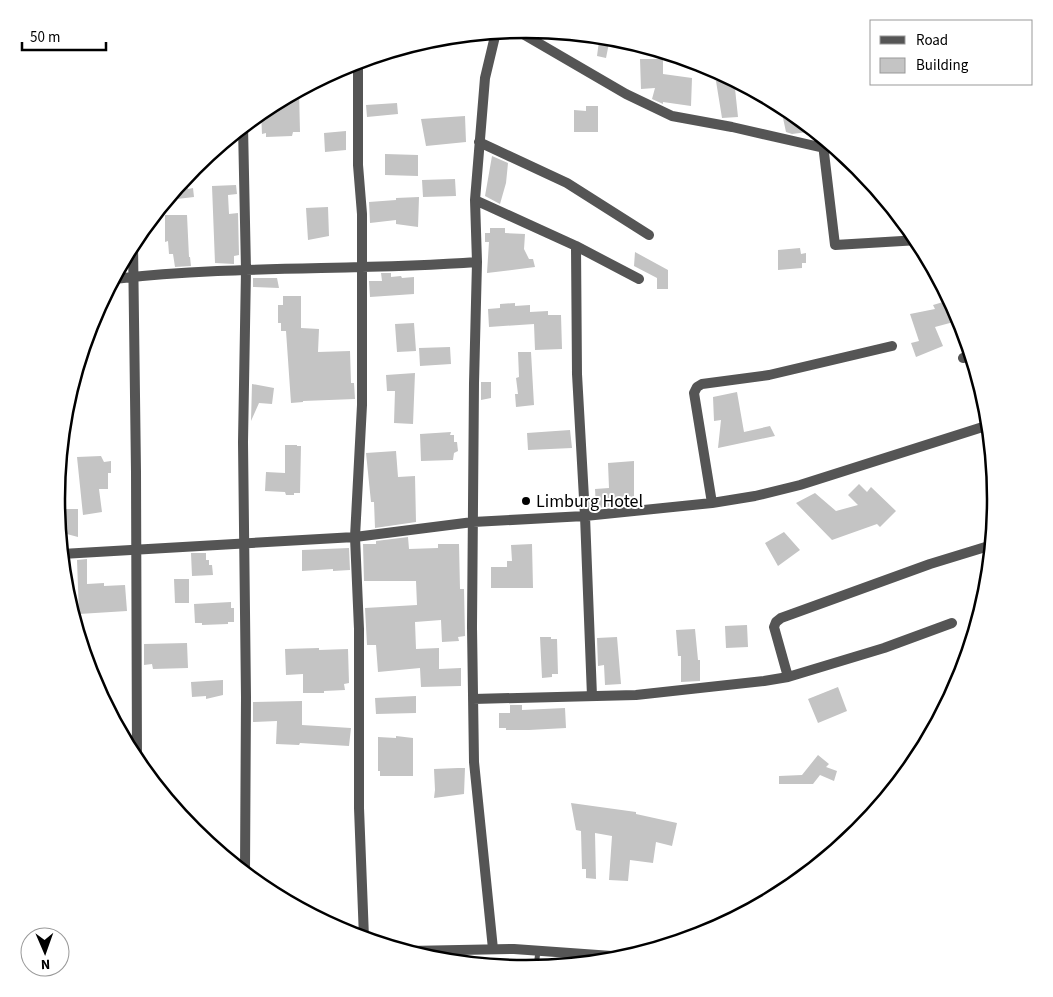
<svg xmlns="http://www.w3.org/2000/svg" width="1053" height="997" viewBox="0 0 1053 997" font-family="'Source Sans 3',sans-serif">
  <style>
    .building { fill: #c4c4c4 }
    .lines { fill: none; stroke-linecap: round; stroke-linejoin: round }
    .service { stroke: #555; stroke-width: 5 }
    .minor { stroke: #555; stroke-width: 10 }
    .poi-dot { fill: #000; stroke: #fff; stroke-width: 2 }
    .labels { text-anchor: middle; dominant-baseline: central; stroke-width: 4; stroke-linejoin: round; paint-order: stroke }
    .poi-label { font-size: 18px; fill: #000; stroke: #fff; text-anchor: start }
    .rim { fill: none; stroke: #000; stroke-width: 2.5 }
  </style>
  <rect width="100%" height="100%" fill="#fff"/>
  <!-- building -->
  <path class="building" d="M599,41L609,43L606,58L597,56Z
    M640,59H663V74L692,78L691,106L663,102V104L652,99L655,88L641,89Z
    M734,79L738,117L722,118L716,81Z
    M299,90L300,132H293L292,136L266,137V133L262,134L261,112L264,109H277L276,102Z
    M397,103L398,114L367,117L366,105Z
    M586,106H598V132H574V110L586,111Z
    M796,115L809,125L815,131L792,134L786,132L783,118Z
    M465,116L466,142L426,146L421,119Z
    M346,131V150L325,152L324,133Z
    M385,154L418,155V176L385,175Z
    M492,156L508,163L506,183L500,204L485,196Z
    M187,175L188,189L193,188L194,197L177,199L176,189Z
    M455,179L456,196L423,197L422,180Z
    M236,185L237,194L228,195L229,214L238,213L239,255L234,256V264L215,263L212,186Z
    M419,197L418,227L396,224V220L370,223L369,202L396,200V198Z
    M328,207L329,236L308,240L306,208Z
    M165,215H187L189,257H190L191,266L175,267L173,254H169L168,241L165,242Z
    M490,228H505V233L525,234L524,249L529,259H533L535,267L487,273L489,242H485V233H490Z
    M800,248L801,254L806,253V263H802V268L778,270V250Z
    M635,252L668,270V289H657V278L634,266Z
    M381,273H391V277L401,276L402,278L414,277V294L370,297L369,281H382Z
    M253,278H277L279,288L253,287Z
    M283,296H301V328L319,329L318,352L350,351L351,383H354L355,399L303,401V402L291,403L286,331H281V323H278V305H283Z
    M950,300L961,320L935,327L943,346L916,357L911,343L919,341L910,314L935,309L933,305Z
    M515,303V306L530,305V312L548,311V315H561L562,349L535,350L534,324L489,327L488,309L500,308V304Z
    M414,323L416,351L397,352L395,324Z
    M450,347L451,364L420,366L419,348Z
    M518,352H531L534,405L516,407L515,394H518L516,378L519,377Z
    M415,373L413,424L394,423L395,391H387L386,375Z
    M481,382H491V398L481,400Z
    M252,384L274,388L272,404L259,403L251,421Z
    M737,392L744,432L770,426L775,436L718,448L721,420L714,421L713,397Z
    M570,430L572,448L528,450L527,433Z
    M451,432L450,435H454V442H457L458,451L454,453L453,460L421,461L420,434Z
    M285,445H297V446H301L300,493H294V495H286L285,492L265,491L266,472L285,473Z
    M396,451L398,477L415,476L416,522L375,528L374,502H371L366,453Z
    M101,456L104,462L111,461V473H108V489H99L102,512L83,515L77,457Z
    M634,461V504L596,508L595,489L609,488L608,463Z
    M859,484L867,492L871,487L896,511L880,527L877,524L832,540L796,503L815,493L836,511L858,505L848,495Z
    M64,509H78V537L63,533Z
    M784,532L800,550L778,566L765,543Z
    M408,537L409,549L438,548V544H459L460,589H464L465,636L458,637L459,641L442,642L441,620L415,622L416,649L439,648V669L461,668V686L421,687L420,668L378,672L376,645H367L365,608L417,605L416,581H364L363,544H376V541Z
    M532,544L533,588H491V567H507V561H512L511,545Z
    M349,548L350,570L333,571V569L302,571V550Z
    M191,553H206V560H209V565H212L213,575L192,576Z
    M87,559V584L104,583V586L125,585L127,611L79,614L77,560Z
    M174,579H189V603H175Z
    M231,602V608H234V622H228V624L202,625V623H195L194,604Z
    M747,625L748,647L726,648L725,626Z
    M695,629L698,660H700V681L681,682V656H678L676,630Z
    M540,637H551V639H557L558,674H552V677L542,678Z
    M617,637L621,684L605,685L604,665L598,666L597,638Z
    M187,643L188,668L153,669L152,664L144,665V644Z
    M319,648V650L348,649L349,683L344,684L345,690L324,691V693H303V674L286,675L285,649Z
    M223,680V695L206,699V696L192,697L191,682Z
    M838,687L847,711L818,723L808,699Z
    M416,696V713L376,714L375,698Z
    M302,701V725L351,728L349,746L300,743L299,745L276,744L277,721L253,722V702Z
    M510,705H522V710L565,708L566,728L529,730H506V728H499V713H510Z
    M396,736L413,738V776H380V771H378V737L396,738Z
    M818,755L829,764L826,767L837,771L834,781L820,775L813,784H779V776L802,775Z
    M458,768H465L464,794L434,798L435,790L434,769Z
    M571,803L636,812V814L677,823L672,846L656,842L653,863L630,860L628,881L609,880L612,836L595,833L596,879L586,878V869H582L581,831L576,830Z"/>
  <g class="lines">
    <!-- service -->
    <path class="service" d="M824,148H837
      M536,967L538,951"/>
    <!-- minor -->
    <path class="minor" d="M516,30L626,94L672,116L732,127L824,148
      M358,61V165L362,214V405L355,537L359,629V808L364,938
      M243,126L246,270L243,442L246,697L245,872
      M822,136L835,245L919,240
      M479,142L567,183L649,235
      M475,200L576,246L639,279
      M133,244L136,471L137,760
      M576,246L577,374L585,516L592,696
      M114,279C234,265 356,271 477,262
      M963,358L971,355
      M712,503L694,393L697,387L702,384L769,375L892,346
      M62,554L355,537L473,522L585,516L712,503L755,496L800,485L989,425
      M788,677L774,627L776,622L781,618L930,564L992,545
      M473,699L636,695L764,681L788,677L884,648L952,623
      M493,949L474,762L472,627L474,383L477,262L475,200L485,78L496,32
      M408,951L514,949L626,957"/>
  </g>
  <!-- markers -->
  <circle class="poi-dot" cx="526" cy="501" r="5"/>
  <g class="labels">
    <!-- poi labels -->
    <g class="poi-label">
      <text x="536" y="501">Limburg Hotel</text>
    </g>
  </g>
  <!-- crop -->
  <path d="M0 0H1053V997H0ZM65 499a461 461 0 1 1 922 0a461 461 0 1 1-922 0Z" fill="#fff" fill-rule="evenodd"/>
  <path class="rim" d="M65 499a461 461 0 1 1 922 0a461 461 0 1 1-922 0Z"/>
  <!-- legend -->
  <rect x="870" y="20" width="162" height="65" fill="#ffffff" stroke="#999999"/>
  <rect x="880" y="36" width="25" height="8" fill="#555555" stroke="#999999"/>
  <text x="916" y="45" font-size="15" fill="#000000">Road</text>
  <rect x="880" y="58" width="25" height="15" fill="#c4c4c4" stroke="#999999"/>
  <text x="916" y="70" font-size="15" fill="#000000">Building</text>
  <!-- north arrow -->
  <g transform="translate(45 952) rotate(178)"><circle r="24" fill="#ffffff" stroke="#999999"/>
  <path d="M0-4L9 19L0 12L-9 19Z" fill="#000000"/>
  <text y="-8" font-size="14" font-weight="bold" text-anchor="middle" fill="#000000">N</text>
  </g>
  <!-- scale -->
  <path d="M22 42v8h84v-8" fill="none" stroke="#000000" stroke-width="2.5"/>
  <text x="30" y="42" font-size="15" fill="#000000" stroke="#ffffff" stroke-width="4" paint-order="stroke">50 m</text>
</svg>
